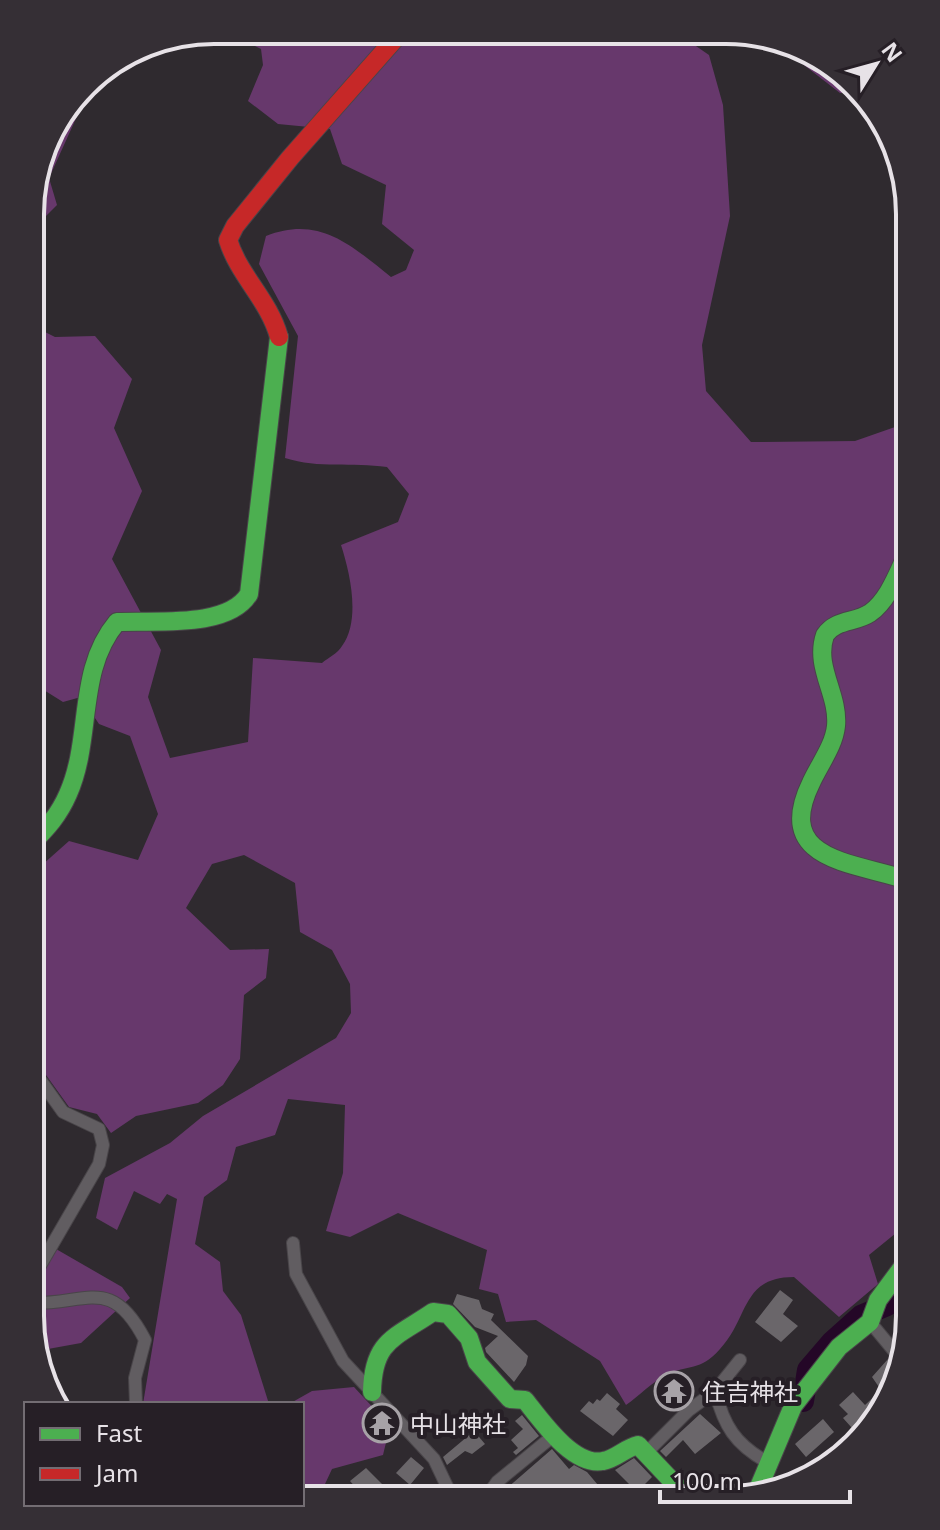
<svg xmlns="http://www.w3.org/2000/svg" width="940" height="1530" viewBox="0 0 940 1530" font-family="'Noto Sans','Noto Sans JP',sans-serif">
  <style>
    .green { fill: #67386c }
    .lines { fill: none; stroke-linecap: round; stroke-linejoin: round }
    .river { stroke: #240727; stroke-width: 22 }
    .building { fill: #6a666a }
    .street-casing { stroke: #494549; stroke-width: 14 }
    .fast-casing { stroke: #494549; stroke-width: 20 }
    .jam-casing { stroke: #494549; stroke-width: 20 }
    .path { stroke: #666466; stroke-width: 2; stroke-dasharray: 6 6; stroke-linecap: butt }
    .street { stroke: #615d61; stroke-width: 12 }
    .fast { stroke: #4caf50; stroke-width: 18 }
    .jam { stroke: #c62828; stroke-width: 18 }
    .labels { text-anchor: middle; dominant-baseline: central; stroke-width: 8; stroke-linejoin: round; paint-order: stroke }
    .poi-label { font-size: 24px; fill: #e7e2e7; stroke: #261f26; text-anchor: start }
    .rim { fill: none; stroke: #e7e2e7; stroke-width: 4 }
  </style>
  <rect width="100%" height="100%" fill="#2f2a2f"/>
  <!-- green -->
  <path class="green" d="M222,30L677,33L709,55L723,105L730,216L702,345L706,391L751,442L855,441L895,427L910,434V1180L901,1229L869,1255L878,1284L839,1317L794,1277C741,1277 749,1318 720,1349C700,1372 688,1364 666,1375C652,1382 639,1396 626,1405L600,1361L536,1320L506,1322L498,1294L479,1289L487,1250L398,1213L350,1237L326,1231L343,1173L345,1105L288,1099L275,1135L236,1147L227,1180L204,1197L195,1244L220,1262L223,1291L241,1315L269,1404H143L177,1199L167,1194L160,1204L134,1191L117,1230L96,1218L105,1178L170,1143L203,1116L336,1038L351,1013L350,984L332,950L300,932L295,883L244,855L212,864L186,908L230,950L269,949L266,978L244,995L240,1059L223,1085L198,1103L136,1116L111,1133L97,1114L69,1107L46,1075L30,1083L31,866L42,865L69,841L138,860L158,814L130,736L99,724L81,697L63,702L39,687L34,726L31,725V325L55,337L95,336L132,379L114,428L142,491L112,559L161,650L148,697L170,758L248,742L253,658L322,663C328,658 338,653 342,646C361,620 350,573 341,545L398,522L409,494L387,467C352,462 319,469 285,458L298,336L259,264L266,236C319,215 351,245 391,277L406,270L414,250L382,224L386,185L342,164L330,129L278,124L248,101L263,65L261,49Z
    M785,44L838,68L856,91L840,93L791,55Z
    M73,102L78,114L49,178L57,205L31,231C32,177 39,145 73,102Z
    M30,1234L122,1287L130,1298L81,1343L37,1351L30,1316Z
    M354,1387L390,1426L383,1455L332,1469L318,1499H302V1404H289L312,1391Z"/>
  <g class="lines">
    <!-- river -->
    <path class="river" d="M803,1401L808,1370L832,1342L861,1316L887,1305L910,1290"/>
  </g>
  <!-- building -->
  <path class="building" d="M780,1290L793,1300L783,1314L798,1326L781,1342L755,1322Z
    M457,1294L479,1300L482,1309L494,1314L491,1320L528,1356L526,1365L514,1382L486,1352L485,1348L498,1336L475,1327L453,1304Z
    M888,1359L895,1367L872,1427L860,1437L843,1418L848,1414L839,1405L853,1392L865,1405L881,1390L872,1377Z
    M607,1393L620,1404L616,1409L628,1420L613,1436L580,1411L589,1401L593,1404L597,1399L600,1401Z
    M700,1414L721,1433L695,1454L683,1440L666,1457L660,1451Z
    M522,1415L539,1436L516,1455L513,1452L518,1448L511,1440L523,1429L515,1421Z
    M823,1419L834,1432L806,1457L795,1444Z
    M474,1431L485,1444L472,1454L465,1451L447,1465L443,1457Z
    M552,1449L569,1469L574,1465L587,1472L598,1485L584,1499L571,1485L555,1499H505L499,1495Z
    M411,1457L424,1468L410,1485L396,1473Z
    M634,1458L652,1477L637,1492L615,1470Z
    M366,1468L382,1484L391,1499H366L350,1481Z"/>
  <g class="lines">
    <!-- street casing -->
    <g class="street-casing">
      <path id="street" d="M293,1243L296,1274L343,1361L434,1459L453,1499
        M30,1283L99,1164L103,1145L99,1129L63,1112L41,1081L30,1080
        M30,1303C86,1305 111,1274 145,1340L135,1378L136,1404
        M870,1322L899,1357
        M740,1360L715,1391C724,1426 735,1444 767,1462
        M646,1453L688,1411L715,1391
        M485,1499L497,1482L553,1436"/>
    </g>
    <!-- fast casing -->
    <g class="fast-casing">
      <path id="fast" d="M910,548C899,569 890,599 870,613C855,623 836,619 825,635C814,667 839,694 836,726C834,746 819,765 811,783C772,863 857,862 910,881
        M31,844C47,828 59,815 68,794C93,738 76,671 117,622C154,620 228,629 249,594L279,337
        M372,1392C373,1340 395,1338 433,1312L448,1314L469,1338L477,1362L510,1399L525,1400C541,1420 573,1467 603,1461C616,1459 625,1448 638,1445L690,1500
        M756,1494L793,1406L839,1347L870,1322L878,1300L910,1257"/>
    </g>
    <!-- jam casing -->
    <g class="jam-casing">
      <path id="jam" d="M279,337C269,300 239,276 228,240L235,226L290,158L402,31"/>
    </g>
    <!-- path -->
    <path class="path" d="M895,1306L910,1297"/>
    <!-- street -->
    <use href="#street" class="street"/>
    <!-- fast -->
    <use href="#fast" class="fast"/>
    <!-- jam -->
    <use href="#jam" class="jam"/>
  </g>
  <!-- icons -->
  <defs>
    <g id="temple-ring" transform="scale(2)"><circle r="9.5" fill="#261f26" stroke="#a7a2a7" stroke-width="1.5"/><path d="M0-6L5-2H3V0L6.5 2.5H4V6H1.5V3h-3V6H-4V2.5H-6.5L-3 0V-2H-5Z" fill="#a7a2a7"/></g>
  </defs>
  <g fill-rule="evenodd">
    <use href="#temple-ring" x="674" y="1391"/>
    <use href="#temple-ring" x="382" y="1423"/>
  </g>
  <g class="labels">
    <!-- poi labels -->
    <g class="poi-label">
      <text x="702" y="1391">住吉神社</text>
      <text x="410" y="1423">中山神社</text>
    </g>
  </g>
  <!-- crop -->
  <path d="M0 0H940V1530H0ZM214 44H726A170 170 0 0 1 896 214V1316A170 170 0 0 1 726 1486H214A170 170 0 0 1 44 1316V214A170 170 0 0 1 214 44Z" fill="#352f35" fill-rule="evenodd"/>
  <path class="rim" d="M214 44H726A170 170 0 0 1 896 214V1316A170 170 0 0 1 726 1486H214A170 170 0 0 1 44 1316V214A170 170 0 0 1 214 44Z"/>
  <!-- legend -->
  <rect x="24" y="1402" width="280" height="104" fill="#261f26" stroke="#736d73" stroke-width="2"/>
  <rect x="40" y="1428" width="40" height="12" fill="#4caf50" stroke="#736d73" stroke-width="2"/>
  <text x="96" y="1442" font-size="24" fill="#e7e2e7">Fast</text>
  <rect x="40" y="1468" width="40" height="12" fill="#c62828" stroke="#736d73" stroke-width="2"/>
  <text x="96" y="1482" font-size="24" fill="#e7e2e7">Jam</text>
  <!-- north arrow -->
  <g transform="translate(876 64) rotate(53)" stroke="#261f26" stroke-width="6" paint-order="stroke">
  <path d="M0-6L14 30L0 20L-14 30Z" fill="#e7e2e7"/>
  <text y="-12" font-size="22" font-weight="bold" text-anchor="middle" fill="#e7e2e7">N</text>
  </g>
  <!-- scale -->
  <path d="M660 1490v12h190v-12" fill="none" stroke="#e7e2e7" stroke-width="4"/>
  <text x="672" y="1490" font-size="24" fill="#e7e2e7" stroke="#261f26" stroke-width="6" paint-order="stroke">100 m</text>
</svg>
